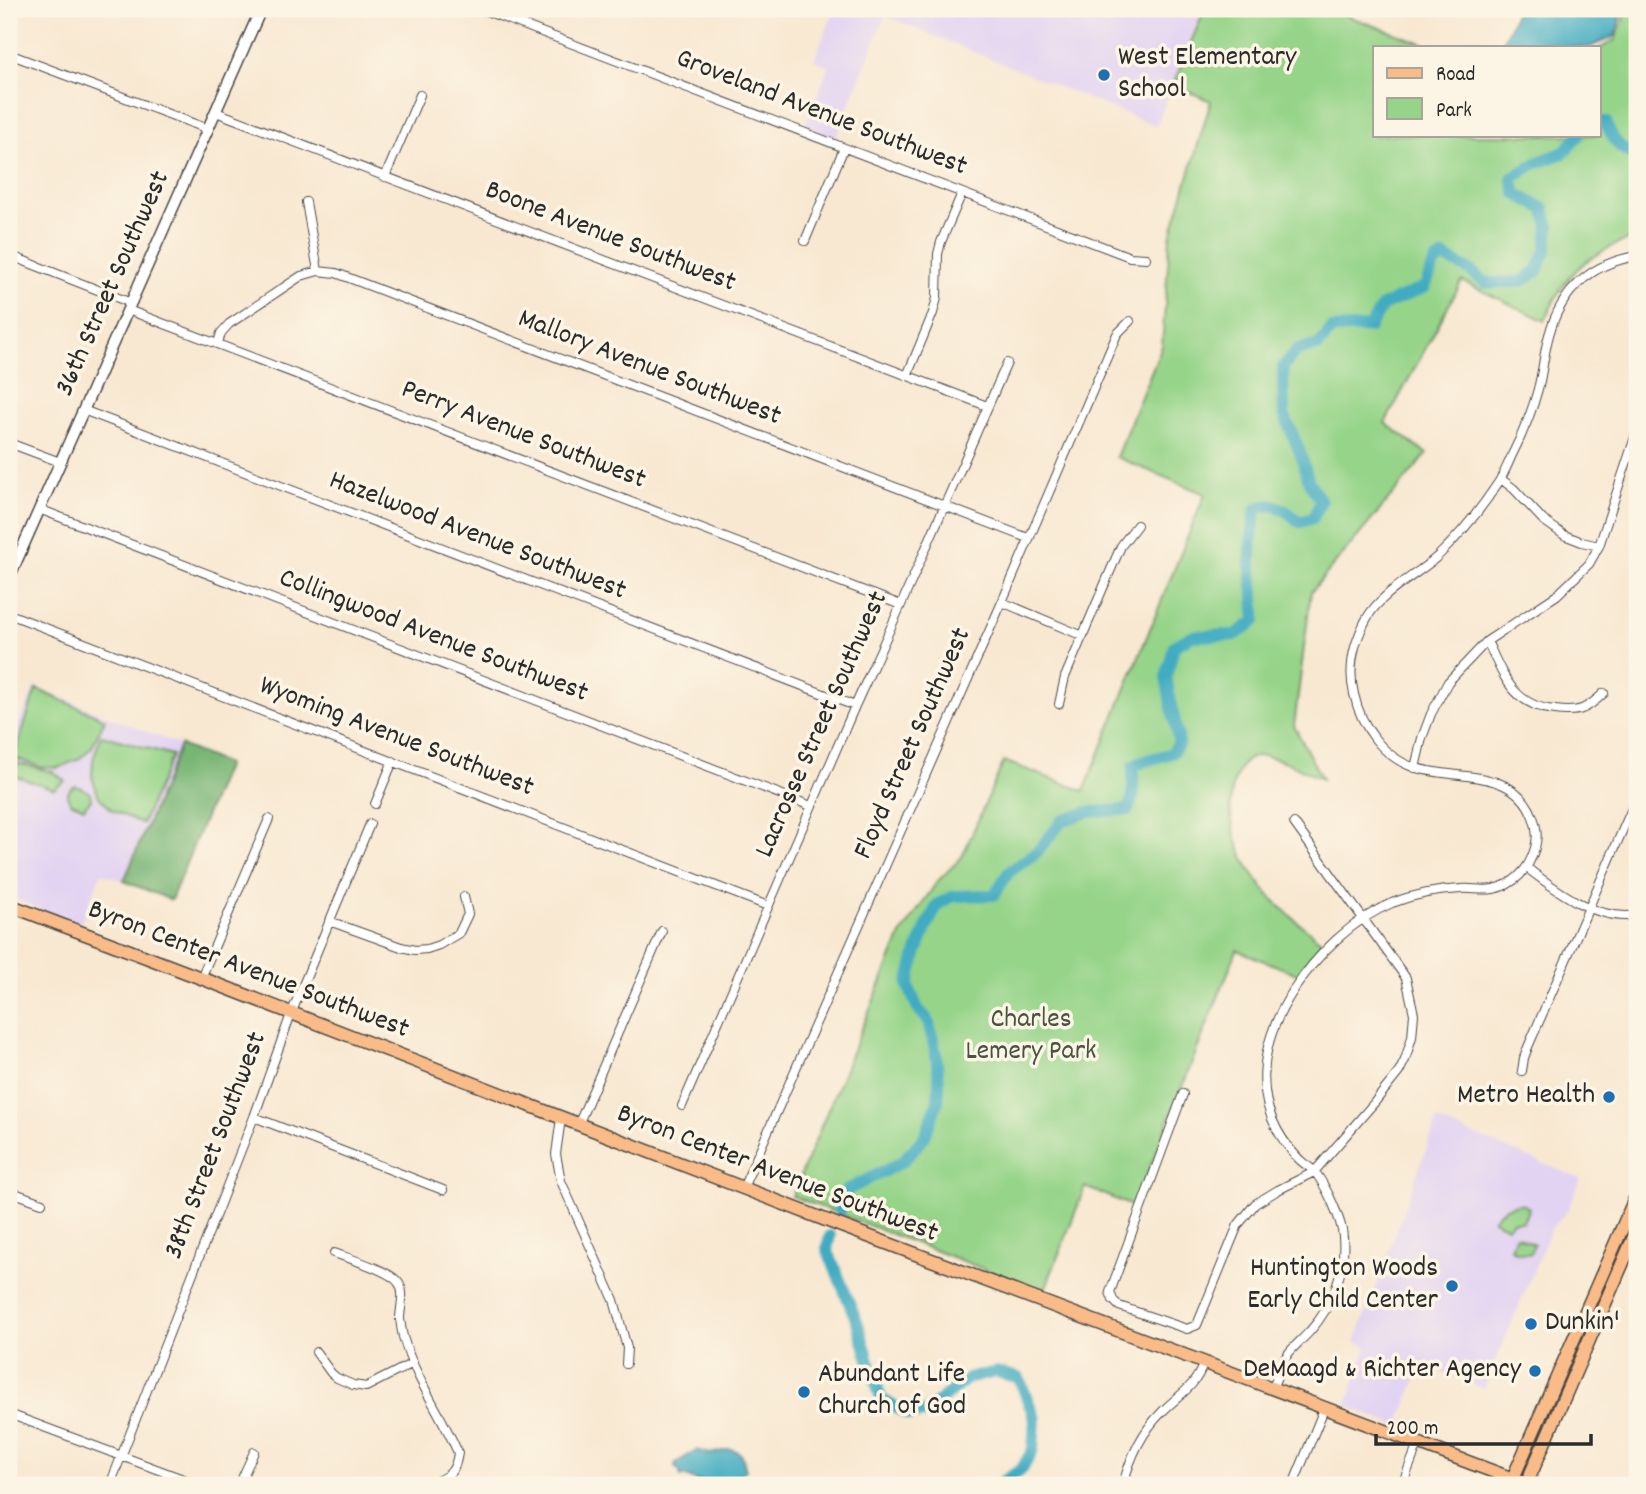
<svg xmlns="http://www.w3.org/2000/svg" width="1646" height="1494" viewBox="0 0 1646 1494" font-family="Dekko,sans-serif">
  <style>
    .built { fill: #e3d3f2 }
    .green { fill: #96d489; stroke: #60805a; stroke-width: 2 }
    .forest { fill: #78b675; stroke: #527050; stroke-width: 2 }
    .water { fill: #41abc1; stroke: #366b76; stroke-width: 2 }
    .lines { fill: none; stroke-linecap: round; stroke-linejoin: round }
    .river { stroke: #41abc1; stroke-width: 12 }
    .minor-casing { stroke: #4a4744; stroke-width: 10 }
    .tertiary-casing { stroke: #4a4744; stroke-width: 13 }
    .primary-casing { stroke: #4a4744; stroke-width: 15 }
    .minor { stroke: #fff; stroke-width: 8 }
    .tertiary { stroke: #fff; stroke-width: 10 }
    .primary { stroke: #f9bc89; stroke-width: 12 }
    .poi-dot { fill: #1f6fb2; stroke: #fcf5e5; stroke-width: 2.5 }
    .labels { text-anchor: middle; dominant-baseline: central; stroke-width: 7; stroke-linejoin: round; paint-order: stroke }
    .poi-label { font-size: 28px; fill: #2b2b2b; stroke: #fcf5e5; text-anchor: start }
    .street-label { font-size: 28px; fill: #2b2b2b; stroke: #fcf5e5 }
    .park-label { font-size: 28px; fill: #465542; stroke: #fcf5e5 }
  </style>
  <rect width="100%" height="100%" fill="#fcf5e5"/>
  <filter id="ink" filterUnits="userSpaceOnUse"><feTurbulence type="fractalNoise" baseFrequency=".0143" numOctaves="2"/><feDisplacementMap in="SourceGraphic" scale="14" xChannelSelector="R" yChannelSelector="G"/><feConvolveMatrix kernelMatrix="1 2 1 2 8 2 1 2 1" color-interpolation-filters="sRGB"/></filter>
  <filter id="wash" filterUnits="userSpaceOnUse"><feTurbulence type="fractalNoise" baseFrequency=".00686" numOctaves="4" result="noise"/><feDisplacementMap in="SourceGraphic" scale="28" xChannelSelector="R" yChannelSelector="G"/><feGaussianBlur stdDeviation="1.57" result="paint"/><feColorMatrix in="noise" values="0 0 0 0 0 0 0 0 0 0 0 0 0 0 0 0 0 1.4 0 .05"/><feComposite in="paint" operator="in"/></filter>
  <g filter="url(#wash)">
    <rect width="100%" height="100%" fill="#f8e8d1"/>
    <!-- built -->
    <path class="built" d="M835,9H1205L1156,126L885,16L835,140L804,128L829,66L814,60Z
      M35,687L180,745L124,881L101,873L80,925L9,897V737L12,738Z
      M1437,1120L1581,1179L1568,1210L1551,1229L1484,1389L1422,1364L1398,1426L1346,1406L1367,1347L1355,1342Z"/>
    <!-- green -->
    <path class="green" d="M1205,9H1328L1433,47H1375V135H1599V49L1615,40L1628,9H1637V230C1625,245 1620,241 1605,250C1574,265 1557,290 1545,321L1462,281L1385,423L1427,454L1311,592L1294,726L1322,779C1306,772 1273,753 1256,756C1249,758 1243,763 1240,769C1220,803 1235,850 1257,880C1275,905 1300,924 1323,943L1297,974L1237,950L1134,1207L1085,1187L1044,1292L792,1196L901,935L937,882L962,857L1004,761L1084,791L1205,494L1116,457L1162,346L1170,238L1211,101L1173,85Z
      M36,689L105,719L92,747L79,759L58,768L41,767L14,758Z
      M101,735L172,755L142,824L112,810L99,797L92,777L93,760Z
      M17,763L53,772L65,781L54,789L13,775Z
      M75,786L82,788L90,793L91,799L84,808L70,802L67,795L70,789Z
      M1518,1204H1523L1529,1208L1523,1222L1513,1221L1508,1227L1493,1220C1499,1210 1507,1206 1518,1204Z
      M1517,1236L1534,1244L1530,1254L1517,1252L1511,1249L1515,1237Z"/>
    <!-- forest -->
    <path class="forest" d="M180,745L227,764L171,900L124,881Z"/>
    <!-- water -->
    <path class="water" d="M1517,9H1623L1615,36L1590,47H1501Z
      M730,1449C745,1452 742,1459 746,1470L724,1485L718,1483L716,1485C701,1485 698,1480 685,1476L682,1477L680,1476L681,1473L675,1467L676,1463L697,1450L710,1454Z"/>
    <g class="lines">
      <!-- river -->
      <path class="river" d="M1599,122H1606C1612,139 1619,150 1637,156
        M840,1211L847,1190L902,1162L925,1136L938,1101L939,1083L936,1053L928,1020L918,1009L908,985L917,951L927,926L938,904L954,896L994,895L1009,872L1037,852L1062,821L1087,812L1128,810L1133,797V766L1148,760L1172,753L1179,743L1166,677L1174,646L1192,636L1235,635L1255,621C1256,602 1252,584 1251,565C1250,546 1253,527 1256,509C1277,500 1284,510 1300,522L1313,518L1321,501L1309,482L1301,455L1284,414L1283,367L1298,349L1318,346L1332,329L1370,327L1382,306L1425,287L1435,262L1444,257L1471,271L1486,283L1521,282L1537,271L1546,250L1549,227L1544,209L1516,194L1512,178L1536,163L1563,153L1579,135
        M830,1236L827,1249L858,1324L881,1399L909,1415L924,1413L967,1379L996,1372L1019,1378L1035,1419L1033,1449L1022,1469L997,1485"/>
    </g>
  </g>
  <g filter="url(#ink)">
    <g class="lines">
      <!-- minor casing -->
      <g class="minor-casing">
        <path id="minor" d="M481,9L1130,257L1146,258
          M9,54L208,129
          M216,112L987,406
          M385,177L420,95
          M306,202L318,271
          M805,241L844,148
          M9,255L131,303
          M128,310L901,605
          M218,343L221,333L229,324L301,276L318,271L336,273L1028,538
          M907,376L933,313L937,298L938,254L941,242L962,193
          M83,410L855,706
          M9,443L60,462
          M1501,479L1514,489L1543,520L1564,535L1582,542L1599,546
          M39,509L811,806
          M1002,602L1083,636
          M1636,612L1637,610
          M9,614L768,906
          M1487,641C1503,675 1513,706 1555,710C1579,713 1586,710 1604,693
          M1059,704L1065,677L1121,546L1137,525
          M1415,768L1422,738L1431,714L1448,682L1487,641L1557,595L1589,564L1599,546L1637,431
          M375,804L393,761
          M1527,868C1557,891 1598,922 1637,915
          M329,921L401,947L415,950L427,949L439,945L459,933L468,914L464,897
          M201,978L269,819
          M1522,1071L1524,1058L1528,1047L1637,797
          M1183,1094L1110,1292L1113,1300L1119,1306L1187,1329L1197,1325L1238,1225L1255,1204L1278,1190L1314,1172L1374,1103L1399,1072L1405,1060L1412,1037L1414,1014L1406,978L1294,823
          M682,1106L855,706L901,605L1007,363
          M254,1117L443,1190
          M561,1118L556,1154L561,1181L614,1300L627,1348L626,1364
          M578,1125L662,931
          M743,1188L1002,602L1117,334L1130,321
          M9,1191L42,1203
          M334,1253C348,1258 389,1270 398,1282C406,1292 400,1307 400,1319C401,1326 402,1334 404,1340C416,1380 442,1415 458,1453C455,1475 447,1476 429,1485
          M316,1352L331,1373L337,1378L353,1385L366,1387L413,1363
          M1272,1390C1277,1377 1280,1365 1288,1354C1294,1346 1303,1339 1310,1331C1332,1307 1346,1270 1343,1237C1342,1220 1326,1186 1315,1172C1310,1167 1302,1163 1297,1157C1250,1107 1258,1045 1293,991C1317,954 1352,920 1392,903C1415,894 1437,890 1461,889C1472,888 1482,891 1493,889C1515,885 1529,869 1535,848C1538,837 1537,827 1533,817C1515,768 1457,780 1416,768C1383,758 1361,726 1354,694C1350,678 1351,662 1355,647C1358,637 1362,627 1367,618C1382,592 1417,575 1438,556C1461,534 1481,509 1498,483C1504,474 1508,464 1512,455C1523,433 1532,412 1538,389C1543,371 1544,352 1549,335C1561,290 1592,263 1637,256
          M9,1414L199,1485
          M110,1485L254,1117L291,1014L370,824
          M239,1485L254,1452
          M1123,1485C1130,1458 1141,1433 1161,1413C1177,1396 1196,1387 1203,1364
          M1293,1485L1324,1409
          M1402,1485L1418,1444"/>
      </g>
      <!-- tertiary casing -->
      <g class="tertiary-casing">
        <path id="tertiary" d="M9,578L261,9"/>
      </g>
      <!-- primary casing -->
      <g class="primary-casing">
        <path id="primary" d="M9,905L201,978L836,1224L1529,1485
          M1510,1485L1637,1194
          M1526,1485L1637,1230"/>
      </g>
      <!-- minor -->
      <use href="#minor" class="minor"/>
      <!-- tertiary -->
      <use href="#tertiary" class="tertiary"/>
      <!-- primary -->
      <use href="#primary" class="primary"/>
    </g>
  </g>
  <!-- markers -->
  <g class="poi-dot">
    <circle cx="1104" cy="75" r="7"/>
    <circle cx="1609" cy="1097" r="7"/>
    <circle cx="1452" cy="1286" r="7"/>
    <circle cx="1531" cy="1324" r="7"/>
    <circle cx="1535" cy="1371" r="7"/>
    <circle cx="804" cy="1392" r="7"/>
  </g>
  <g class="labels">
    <!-- poi labels -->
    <g class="poi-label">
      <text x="1118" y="59">West Elementary<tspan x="1118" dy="32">School</tspan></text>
      <text x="1595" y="1097" text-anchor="end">Metro Health</text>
      <text x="1438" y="1270" text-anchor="end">Huntington Woods<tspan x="1438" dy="32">Early Child Center</tspan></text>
      <text x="1545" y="1324">Dunkin'</text>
      <text x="1521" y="1371" text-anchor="end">DeMaagd &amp; Richter Agency</text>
      <text x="818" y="1376">Abundant Life<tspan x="818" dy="32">Church of God</tspan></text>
    </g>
    <!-- street labels -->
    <g class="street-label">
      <text transform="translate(821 114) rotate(21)">Groveland Avenue Southwest</text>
      <text transform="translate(610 238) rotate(21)">Boone Avenue Southwest</text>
      <text transform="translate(114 284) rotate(-66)">36th Street Southwest</text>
      <text transform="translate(649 369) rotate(21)">Mallory Avenue Southwest</text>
      <text transform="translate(523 436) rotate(21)">Perry Avenue Southwest</text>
      <text transform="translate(477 537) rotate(21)">Hazelwood Avenue Southwest</text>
      <text transform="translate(433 637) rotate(21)">Collingwood Avenue Southwest</text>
      <text transform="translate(823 725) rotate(-66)">Lacrosse Street Southwest</text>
      <text transform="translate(396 738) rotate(21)">Wyoming Avenue Southwest</text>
      <text transform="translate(914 744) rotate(-66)">Floyd Street Southwest</text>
      <text transform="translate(248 971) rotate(21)">Byron Center Avenue Southwest</text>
      <text transform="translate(217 1146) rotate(-69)">38th Street Southwest</text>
      <text transform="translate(777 1175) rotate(21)">Byron Center Avenue Southwest</text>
    </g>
    <!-- park labels -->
    <g class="park-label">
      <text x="1031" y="1021">Charles<tspan x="1031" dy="32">Lemery Park</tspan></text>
    </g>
  </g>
  <!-- margin -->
  <rect width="1646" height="1494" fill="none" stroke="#fcf5e5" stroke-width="35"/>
  <!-- legend -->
  <rect x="1373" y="46" width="228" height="91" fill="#fcf5e5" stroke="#a8a49b" stroke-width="2"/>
  <rect x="1387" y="68" width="35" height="10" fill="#f9bc89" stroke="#a8a49b" stroke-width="2"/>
  <text x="1436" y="80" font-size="21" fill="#2b2b2b">Road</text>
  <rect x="1387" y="98" width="35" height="21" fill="#96d489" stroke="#a8a49b" stroke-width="2"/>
  <text x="1436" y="116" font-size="21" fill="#2b2b2b">Park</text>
  <!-- scale -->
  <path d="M1376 1434v10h215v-10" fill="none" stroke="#2b2b2b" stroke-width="3.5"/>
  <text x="1387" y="1434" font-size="21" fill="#2b2b2b" stroke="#fcf5e5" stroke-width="5" paint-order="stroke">200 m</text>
</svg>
